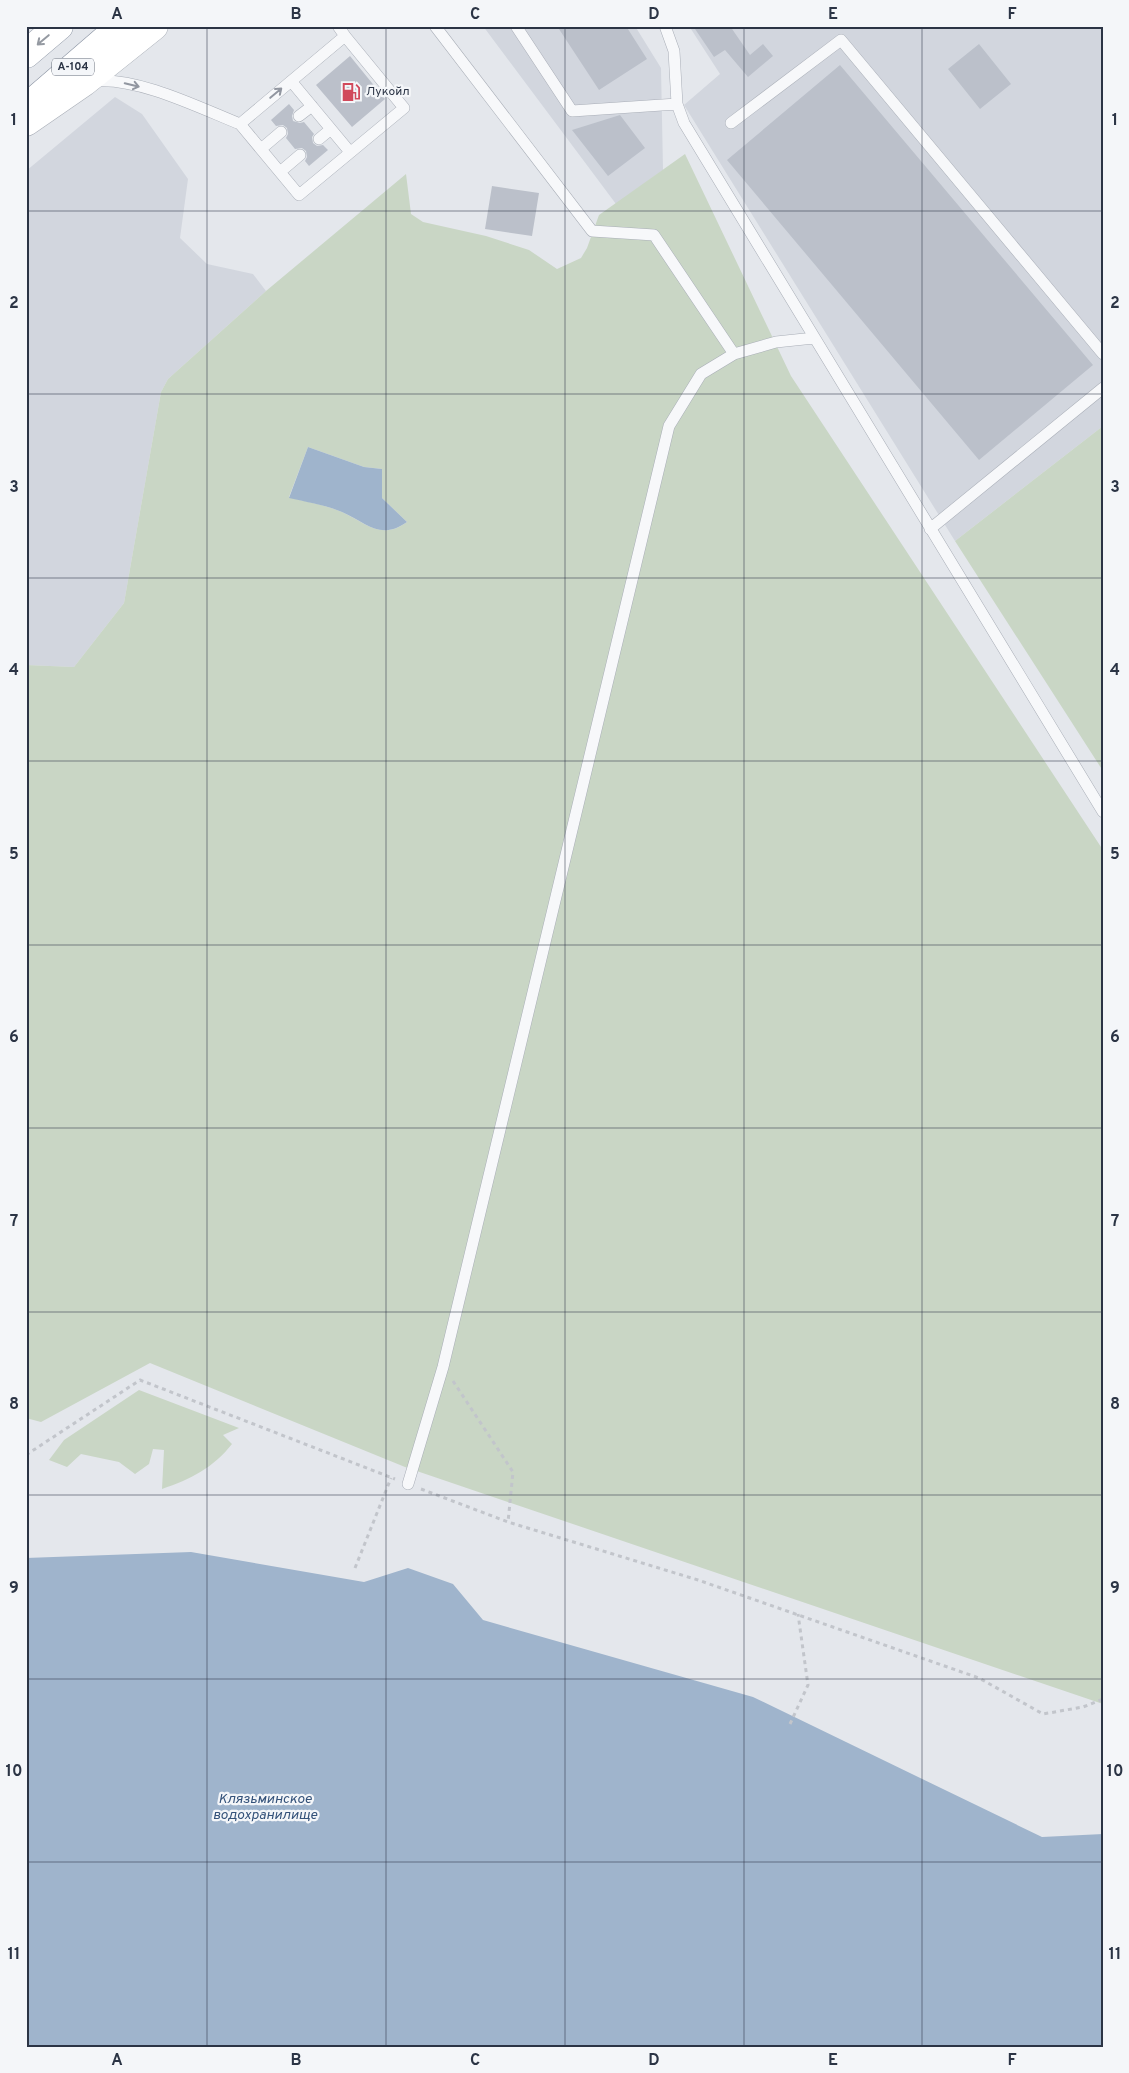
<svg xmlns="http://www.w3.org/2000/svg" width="1129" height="2073" viewBox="0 0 1129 2073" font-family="Overpass,sans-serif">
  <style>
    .built { fill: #d2d6de }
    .green { fill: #c9d6c5; fill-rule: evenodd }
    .water { fill: #9fb4cc }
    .building { fill: #bbc0ca }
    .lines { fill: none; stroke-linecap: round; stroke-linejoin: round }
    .lane-casing { stroke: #a9aeb7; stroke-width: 12 }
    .secondary-casing { stroke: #a9aeb7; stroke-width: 29 }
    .highway-casing { stroke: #8b94a3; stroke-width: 29 }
    .path { stroke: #c2c5cb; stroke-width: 3; stroke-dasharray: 4 4; stroke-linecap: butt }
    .lane { stroke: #f7f8fa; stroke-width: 11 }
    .secondary { stroke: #fff; stroke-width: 28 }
    .highway { stroke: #fff; stroke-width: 28 }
    .oneway { stroke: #959aa2 }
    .oneway2 { stroke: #9196a0 }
    .grid { fill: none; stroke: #2b3445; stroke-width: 1; stroke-opacity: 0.55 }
    .labels { text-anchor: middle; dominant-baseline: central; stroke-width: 4.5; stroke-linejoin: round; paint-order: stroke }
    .shield { fill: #f4f6f9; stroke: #676e7b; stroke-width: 1 }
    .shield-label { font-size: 11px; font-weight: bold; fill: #2b3445 }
    .poi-label { font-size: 12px; fill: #2b3445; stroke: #f4f6f9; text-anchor: start }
    .water-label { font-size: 14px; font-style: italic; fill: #34527a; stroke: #f4f6f9 }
    .neatline { fill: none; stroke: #2b3445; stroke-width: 2 }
    .grid-label { font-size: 16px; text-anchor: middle; font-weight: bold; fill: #2b3445 }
  </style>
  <rect width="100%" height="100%" fill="#e4e7ec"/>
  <!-- built -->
  <path class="built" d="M483,26H635L661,68L663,170L616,204Z
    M689,26H1103V426L955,541L684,105L720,74Z
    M115,97L142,114L188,179L180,238L207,264L253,274L266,291L168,379L161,392L124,603L74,667L26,665V171Z"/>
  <!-- green -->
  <path class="green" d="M685,154L791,376L1103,850V1704L405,1467L150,1363L41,1422L26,1418V665L74,667L124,603L161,392L168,379L266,291L406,174L411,214L423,222L486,236L529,250L557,269L581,258L587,248L599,215ZM308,447L364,467L382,469V498L407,522C381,541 366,523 342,512C326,505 306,502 289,497Z
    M1103,426V771L955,541Z
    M139,1390L239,1428L223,1435L232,1444C213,1468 191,1479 162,1489L164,1450L153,1449L149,1464L135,1474L119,1462L81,1454L67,1467L49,1460L64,1440Z"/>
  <!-- water -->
  <path class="water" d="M308,447L364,467L382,469V498L407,522C380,541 367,523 342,512C326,505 306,502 289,498Z
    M191,1552L364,1582L408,1568L453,1584L483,1620L753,1697L1042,1837L1103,1834V2047H26V1558Z"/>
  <!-- building -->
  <path class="building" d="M557,26H626L647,59L599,90Z
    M693,26H730L750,55L763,44L773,56L748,77L725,50L714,57Z
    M979,44L1011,84L980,109L948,69Z
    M350,56L385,99L352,127L316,85Z
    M840,65L1093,365L979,460L727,160Z
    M289,104L294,110L292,116L293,121L300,123L304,122L314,134L312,137L313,143L317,146L323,145L328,150L309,166L305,161L307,157L306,151L302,148L295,149L286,138L288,134L287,128L283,125L276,126L271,120Z
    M620,115L645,148L608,176L572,130Z
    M492,186L539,193L532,236L485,229Z"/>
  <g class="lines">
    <!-- lane casing -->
    <g class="lane-casing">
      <path id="lane" d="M435,26L592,231L654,235L734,354
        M516,26L572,111L677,104
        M665,26L674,51L677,104L684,123L1103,812
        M95,81C138,77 200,108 240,124L345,36L338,26
        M291,81L350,152
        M299,116L312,106
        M731,123L841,40L1103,354
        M240,124L299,195L404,108L345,36
        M319,139L331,129
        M261,149L281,132
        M280,172L300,155
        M930,529L1103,388
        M408,1484L443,1367L669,426L701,374L734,354L776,342L814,338"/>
    </g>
    <!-- secondary casing -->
    <g class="secondary-casing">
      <path id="secondary" d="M26,122L84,82L154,26"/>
    </g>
    <!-- highway casing -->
    <g class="highway-casing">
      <path id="highway" d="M26,54L59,26
        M26,108L121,26"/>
    </g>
    <!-- path -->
    <path class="path" d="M453,1381L513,1472L508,1522
      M26,1455L140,1380L395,1479
      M421,1489L508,1522L698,1580L979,1678L1043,1714L1083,1707L1103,1699
      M355,1568L391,1478
      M790,1724L808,1685L798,1614"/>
    <!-- lane -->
    <use href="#lane" class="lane"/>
    <!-- secondary -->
    <use href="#secondary" class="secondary"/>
    <!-- highway -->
    <use href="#highway" class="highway"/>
  </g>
  <!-- one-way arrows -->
  <defs><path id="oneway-shaft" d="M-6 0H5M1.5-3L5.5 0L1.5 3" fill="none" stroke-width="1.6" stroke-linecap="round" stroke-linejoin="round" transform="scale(1.25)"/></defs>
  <use class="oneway" href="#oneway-shaft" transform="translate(43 40) rotate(140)"/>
  <g class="oneway2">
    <use href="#oneway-shaft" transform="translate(132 85) rotate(14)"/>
    <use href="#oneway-shaft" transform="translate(276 93) rotate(-40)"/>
  </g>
  <!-- grid -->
  <path class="grid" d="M207,26V2047M386,26V2047M565,26V2047M744,26V2047M922,26V2047M26,211H1103M26,394H1103M26,578H1103M26,761H1103M26,945H1103M26,1128H1103M26,1312H1103M26,1495H1103M26,1679H1103M26,1862H1103"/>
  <!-- icons -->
  <defs>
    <g id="fuel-bare" transform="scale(1.5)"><path d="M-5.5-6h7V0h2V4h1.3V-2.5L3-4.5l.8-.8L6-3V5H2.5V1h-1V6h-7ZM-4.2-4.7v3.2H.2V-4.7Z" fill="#d1495b" stroke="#f4f6f9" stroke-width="2.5" paint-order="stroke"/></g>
  </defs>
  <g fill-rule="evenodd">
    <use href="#fuel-bare" x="351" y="92"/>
  </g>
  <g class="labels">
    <!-- shield labels -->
    <rect class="shield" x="52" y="58.5" width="42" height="17" rx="4"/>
    <g class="shield-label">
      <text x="73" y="67">А-104</text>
    </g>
    <!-- poi labels -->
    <g class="poi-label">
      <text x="366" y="92">Лукойл</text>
    </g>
    <!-- water labels -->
    <g class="water-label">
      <text x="265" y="1799">Клязьминское<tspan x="265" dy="16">водохранилище</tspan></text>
    </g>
  </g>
  <!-- border -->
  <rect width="1129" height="2073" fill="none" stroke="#f4f6f9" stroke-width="55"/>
  <rect x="28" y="28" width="1074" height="2018" class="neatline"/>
  <g class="grid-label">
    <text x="117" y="19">A</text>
    <text x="296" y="19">B</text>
    <text x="475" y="19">C</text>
    <text x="654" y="19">D</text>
    <text x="833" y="19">E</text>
    <text x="1012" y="19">F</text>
    <text x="14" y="125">1</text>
    <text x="1115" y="125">1</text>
    <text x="14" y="308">2</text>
    <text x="1115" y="308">2</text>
    <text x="14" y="492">3</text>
    <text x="1115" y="492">3</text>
    <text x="14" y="675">4</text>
    <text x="1115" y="675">4</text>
    <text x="14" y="859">5</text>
    <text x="1115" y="859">5</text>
    <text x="14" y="1042">6</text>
    <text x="1115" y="1042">6</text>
    <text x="14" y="1226">7</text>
    <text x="1115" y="1226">7</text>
    <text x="14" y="1409">8</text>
    <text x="1115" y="1409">8</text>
    <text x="14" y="1593">9</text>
    <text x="1115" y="1593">9</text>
    <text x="14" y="1776">10</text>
    <text x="1115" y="1776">10</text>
    <text x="14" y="1959">11</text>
    <text x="1115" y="1959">11</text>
    <text x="117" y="2065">A</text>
    <text x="296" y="2065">B</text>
    <text x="475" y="2065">C</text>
    <text x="654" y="2065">D</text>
    <text x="833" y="2065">E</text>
    <text x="1012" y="2065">F</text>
  </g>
</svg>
